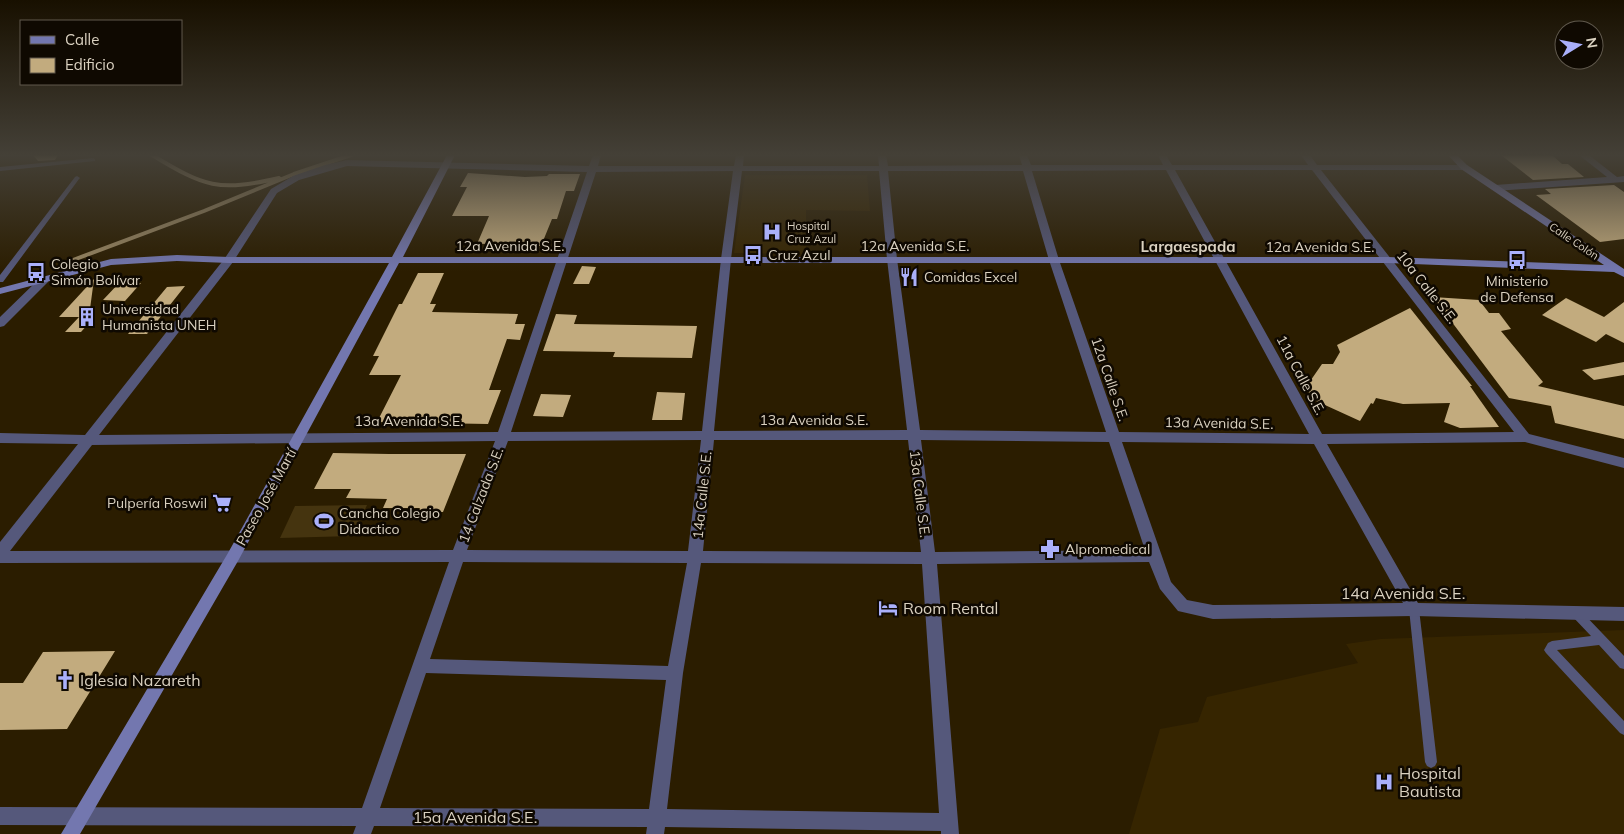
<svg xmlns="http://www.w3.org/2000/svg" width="1624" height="834" viewBox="0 0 1624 834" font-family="Mulish,sans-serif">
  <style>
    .built { fill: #362500 }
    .green { fill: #45340f }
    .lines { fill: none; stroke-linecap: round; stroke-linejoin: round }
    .stream { stroke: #988662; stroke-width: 4 }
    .building { fill: #c2ab7e }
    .lane { fill: #55587b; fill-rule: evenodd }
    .street { fill: #55587b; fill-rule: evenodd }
    .secondary { fill: #7377af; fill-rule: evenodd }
    .labels { text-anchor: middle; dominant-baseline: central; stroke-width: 5; stroke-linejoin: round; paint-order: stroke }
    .far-poi-label { font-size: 11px; fill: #dad1c0; stroke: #0f0901; text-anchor: start }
    .far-street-label { font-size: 11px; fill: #dad1c0; stroke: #0f0901 }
    .street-label { font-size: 14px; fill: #dad1c0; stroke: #0f0901 }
    .poi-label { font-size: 14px; fill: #dad1c0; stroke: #0f0901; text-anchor: start }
    .neighbourhood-label { font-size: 15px; font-weight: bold; fill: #dad1c0; stroke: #0f0901 }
    .near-street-label { font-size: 16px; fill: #dad1c0; stroke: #0f0901 }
    .near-poi-label { font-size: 16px; fill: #dad1c0; stroke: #0f0901; text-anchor: start }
  </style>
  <rect width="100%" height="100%" fill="#2b1d00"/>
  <!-- built -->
  <path class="built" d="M745,175H867L870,211L806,210V254L734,253Z
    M1624,630V834H1129L1160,729L1198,722L1207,697L1358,663L1346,644L1381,639Z"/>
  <!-- green -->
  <path class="green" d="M367,505L353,536L280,538L295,506Z"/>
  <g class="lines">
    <!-- stream -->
    <path class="stream" d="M152,155C205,187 218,192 279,178
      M73,260L204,211L294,174L351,155"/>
  </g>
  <!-- building -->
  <path class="building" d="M33,155H58L55,160L38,161Z
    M1501,155H1552L1562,164H1568L1584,177L1533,180Z
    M468,173L525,177L547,176L549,174H580L574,191H566L557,219H552L541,246H521L522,243L477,244L489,216H452L467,187H460Z
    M1614,185L1624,192V239L1600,242L1536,195L1551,194L1545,189Z
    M582,266L596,267L589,284H573Z
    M418,273H444L430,304H436L432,312L518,314L515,324H525L520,340L507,339L489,390H501L488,424L377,422L401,375H369L379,356H373L399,304H402Z
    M94,279L88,324L81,332H65L79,317H59Z
    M120,282L141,283L125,301L103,300Z
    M185,286L147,334H128L167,287Z
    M1433,297L1479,300L1489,313H1499L1511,329L1501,331L1543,382L1538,386L1624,406V439L1555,423L1551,406L1509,398Z
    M1566,298L1604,317L1624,302V343L1606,334L1596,342L1542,315Z
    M1410,308L1472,386H1470L1499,427L1460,428L1444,422L1450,403L1403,404L1376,398L1373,404L1371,403L1360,421L1314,400L1317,396L1304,390L1322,364H1333L1340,352L1337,345Z
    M556,314L577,315L574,324L697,326L692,358L613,357L615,352L543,351Z
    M1624,362V375L1594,380L1582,370Z
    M657,392L685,393L682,420H652Z
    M541,394L571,395L563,417L533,416Z
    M333,453L389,454H466L443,512H418L420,508H383L387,499L346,498L351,489H314Z
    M115,651L67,729L0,730V683H23L43,652Z"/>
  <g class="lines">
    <!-- lane -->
    <path class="lane" d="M93,158L95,159V161L0,171V167Z
      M77,176L80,178L79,179L3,282H0V275L75,177Z
      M1414,604L1418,606L1419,609L1437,762L1435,766L1431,768L1427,766L1425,762L1409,609L1410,606Z
      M1576,608L1580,610L1624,656V669L1620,668L1599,645L1557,650L1624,721V735L1620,733L1546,653L1544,650L1548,643L1552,641L1591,636L1572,616L1571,613L1572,610Z"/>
    <!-- street -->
    <path class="street" d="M593,155H601L598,166H734L736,155H744L743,166H879L878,155H886L888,166L1022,165L1019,155H1027L1031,165H1163L1158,155H1166L1172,165H1308L1301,155H1310L1317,165H1467L1469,167L1464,170H1321L1529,434L1624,458V468L1525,442L1327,444L1418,603L1624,607V621L1414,616L1213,619L1178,611L1160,589L1149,562L937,564L959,834H941V831L665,827L664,834H646L647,827L374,826L371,834H353L356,826L0,825V807L362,808L449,562L0,563V542L78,444L0,443V433L85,435L225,258L271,189L293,176L325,165L347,160L589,166ZM347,166L587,172L498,432L99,435L233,262L277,193L299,180ZM1166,170L1309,434L1119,432L1059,260L1032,171ZM1175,170H1312L1514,432L1322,434ZM733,171L721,259L702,431L511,432L596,172ZM742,171H879L887,259L907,430L714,431L731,259ZM888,171H1023L1049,260L1106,432L920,430L897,259ZM701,440L688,551L467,550L508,441ZM714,440H908L921,552L703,551ZM921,440L1109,442L1145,550L935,552ZM495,441L453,550L10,551L92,445ZM1122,442L1314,444L1403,603L1213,605L1187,600L1171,582ZM463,562L687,563L668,666L430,659ZM701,563L922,564L939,813L667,809L683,673ZM426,673L666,680L649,809L380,808Z
      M1579,155H1589L1617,177L1624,176V182L1495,191L1490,188L1495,185L1607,177Z
      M44,277L49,280L48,282L4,326L0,327V317L40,278Z"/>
    <!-- secondary -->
    <path class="secondary" d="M447,155H455L403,257H1388L1604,265L1461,169L1448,155H1457L1467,165L1621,267L1624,269V277L1614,272L1388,263H399L238,561L80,834H61L228,553L389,263H229L177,261L111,265L0,294V288L111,259L177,255L229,257H392Z"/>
  </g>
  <!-- sky -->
  <linearGradient id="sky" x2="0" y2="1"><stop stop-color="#181000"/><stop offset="0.57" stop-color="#444037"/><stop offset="1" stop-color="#444037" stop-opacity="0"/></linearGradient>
  <rect width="1624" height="272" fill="url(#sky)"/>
  <!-- icons -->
  <defs>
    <g id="hospital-bare" transform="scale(1.5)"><path d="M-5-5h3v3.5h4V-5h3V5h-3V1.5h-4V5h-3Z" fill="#aab0fb" stroke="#0f0901" stroke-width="2.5" paint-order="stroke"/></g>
    <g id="bus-bare" transform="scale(1.5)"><path d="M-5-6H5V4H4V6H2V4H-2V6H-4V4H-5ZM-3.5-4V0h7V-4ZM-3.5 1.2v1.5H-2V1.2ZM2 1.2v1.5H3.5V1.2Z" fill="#aab0fb" stroke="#0f0901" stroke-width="2.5" paint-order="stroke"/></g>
    <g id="restaurant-bare" transform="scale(1.5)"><path d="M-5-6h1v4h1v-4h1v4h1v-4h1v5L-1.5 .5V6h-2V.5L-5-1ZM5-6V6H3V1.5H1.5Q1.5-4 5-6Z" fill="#aab0fb" stroke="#0f0901" stroke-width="2.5" paint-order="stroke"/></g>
    <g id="building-bare" transform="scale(1.5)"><path d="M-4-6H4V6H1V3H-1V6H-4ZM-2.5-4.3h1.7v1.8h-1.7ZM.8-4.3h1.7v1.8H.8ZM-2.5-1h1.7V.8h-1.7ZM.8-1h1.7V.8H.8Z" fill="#aab0fb" stroke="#0f0901" stroke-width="2.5" paint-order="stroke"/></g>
    <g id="supermarket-bare" transform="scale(1.5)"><path d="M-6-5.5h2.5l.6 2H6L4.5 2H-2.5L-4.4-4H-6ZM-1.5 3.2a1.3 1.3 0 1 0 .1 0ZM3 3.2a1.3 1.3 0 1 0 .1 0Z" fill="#aab0fb" stroke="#0f0901" stroke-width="2.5" paint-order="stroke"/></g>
    <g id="stadium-bare" transform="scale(1.5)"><path d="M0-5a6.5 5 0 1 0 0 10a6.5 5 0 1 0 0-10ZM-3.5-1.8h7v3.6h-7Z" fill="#aab0fb" stroke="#0f0901" stroke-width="2.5" paint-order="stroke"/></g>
    <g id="pharmacy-bare" transform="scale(1.5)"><path d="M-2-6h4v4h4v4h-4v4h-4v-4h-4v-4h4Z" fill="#aab0fb" stroke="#0f0901" stroke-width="2.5" paint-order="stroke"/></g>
    <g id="hotel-bare" transform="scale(1.5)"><path d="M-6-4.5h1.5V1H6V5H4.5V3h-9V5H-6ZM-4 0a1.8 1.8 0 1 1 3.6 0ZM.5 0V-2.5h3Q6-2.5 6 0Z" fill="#aab0fb" stroke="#0f0901" stroke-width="2.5" paint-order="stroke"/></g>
    <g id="church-bare" transform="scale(1.5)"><path d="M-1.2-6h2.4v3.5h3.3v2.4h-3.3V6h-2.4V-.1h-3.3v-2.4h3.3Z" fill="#aab0fb" stroke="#0f0901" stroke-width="2.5" paint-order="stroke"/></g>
  </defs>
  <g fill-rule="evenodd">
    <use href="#hospital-bare" x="772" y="232"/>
    <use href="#bus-bare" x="753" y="255"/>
    <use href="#bus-bare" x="1517" y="260"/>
    <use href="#bus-bare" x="36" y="272"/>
    <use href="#restaurant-bare" x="909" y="277"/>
    <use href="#building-bare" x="87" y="317"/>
    <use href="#supermarket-bare" x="222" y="503"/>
    <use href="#stadium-bare" x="324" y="521"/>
    <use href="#pharmacy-bare" x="1050" y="549"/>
    <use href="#hotel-bare" x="888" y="608"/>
    <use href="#church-bare" x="65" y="680"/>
    <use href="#hospital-bare" x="1384" y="782"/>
  </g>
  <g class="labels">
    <!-- far-poi labels -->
    <g class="far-poi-label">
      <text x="787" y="226">Hospital<tspan x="787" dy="13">Cruz Azul</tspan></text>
    </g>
    <!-- far-street labels -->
    <g class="far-street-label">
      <text transform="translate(1574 241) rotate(34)">Calle Colón</text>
    </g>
    <!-- street labels -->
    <g class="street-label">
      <text x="510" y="246">12a Avenida S.E.</text>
      <text x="915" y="246">12a Avenida S.E.</text>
      <text x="1320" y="247">12a Avenida S.E.</text>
      <text transform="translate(1427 287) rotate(52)">10a Calle S.E.</text>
      <text transform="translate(1301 375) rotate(62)">11a Calle S.E.</text>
      <text transform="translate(1110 379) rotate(71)">12a Calle S.E.</text>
      <text x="814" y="420">13a Avenida S.E.</text>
      <text x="409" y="421">13a Avenida S.E.</text>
      <text transform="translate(1219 423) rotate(1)">13a Avenida S.E.</text>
      <text transform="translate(920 494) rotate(83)">13a Calle S.E.</text>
      <text transform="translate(481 495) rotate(-69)">14 Calzada S.E.</text>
      <text transform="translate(702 495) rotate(-84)">14a Calle S.E.</text>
      <text transform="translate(266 497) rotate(-61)">Paseo José Martí</text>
    </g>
    <!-- poi labels -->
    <g class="poi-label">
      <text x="768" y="255">Cruz Azul</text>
      <text x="51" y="264">Colegio<tspan x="51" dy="16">Simón Bolívar</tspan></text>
      <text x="924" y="277">Comidas Excel</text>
      <text x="1517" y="281" text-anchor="middle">Ministerio<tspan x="1517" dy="16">de Defensa</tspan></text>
      <text x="102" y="309">Universidad<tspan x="102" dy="16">Humanista UNEH</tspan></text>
      <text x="207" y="503" text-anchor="end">Pulpería Roswil</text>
      <text x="339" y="513">Cancha Colegio<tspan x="339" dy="16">Didactico</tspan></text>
      <text x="1065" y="549">Alpromedical</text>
    </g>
    <!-- neighbourhood labels -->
    <g class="neighbourhood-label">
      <text x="1188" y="246">Largaespada</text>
    </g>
    <!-- near-street labels -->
    <g class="near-street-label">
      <text x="1403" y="593">14a Avenida S.E.</text>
      <text x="475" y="817">15a Avenida S.E.</text>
    </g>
    <!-- near-poi labels -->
    <g class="near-poi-label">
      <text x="903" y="608">Room Rental</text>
      <text x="80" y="680">Iglesia Nazareth</text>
      <text x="1399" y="773">Hospital<tspan x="1399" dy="18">Bautista</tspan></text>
    </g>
  </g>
  <!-- legend -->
  <rect x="20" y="20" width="162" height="65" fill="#0f0901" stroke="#60594d"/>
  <rect x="30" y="36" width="25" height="8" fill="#7377af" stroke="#60594d"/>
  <text x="65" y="45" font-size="15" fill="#dad1c0">Calle</text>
  <rect x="30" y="58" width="25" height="15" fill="#c2ab7e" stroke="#60594d"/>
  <text x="65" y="70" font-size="15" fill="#dad1c0">Edificio</text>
  <!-- north arrow -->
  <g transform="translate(1579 45) rotate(80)"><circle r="24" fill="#0f0901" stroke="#60594d"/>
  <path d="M0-4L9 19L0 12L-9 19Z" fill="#aab0fb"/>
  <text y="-8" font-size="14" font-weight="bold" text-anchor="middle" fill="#dad1c0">N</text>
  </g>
</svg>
